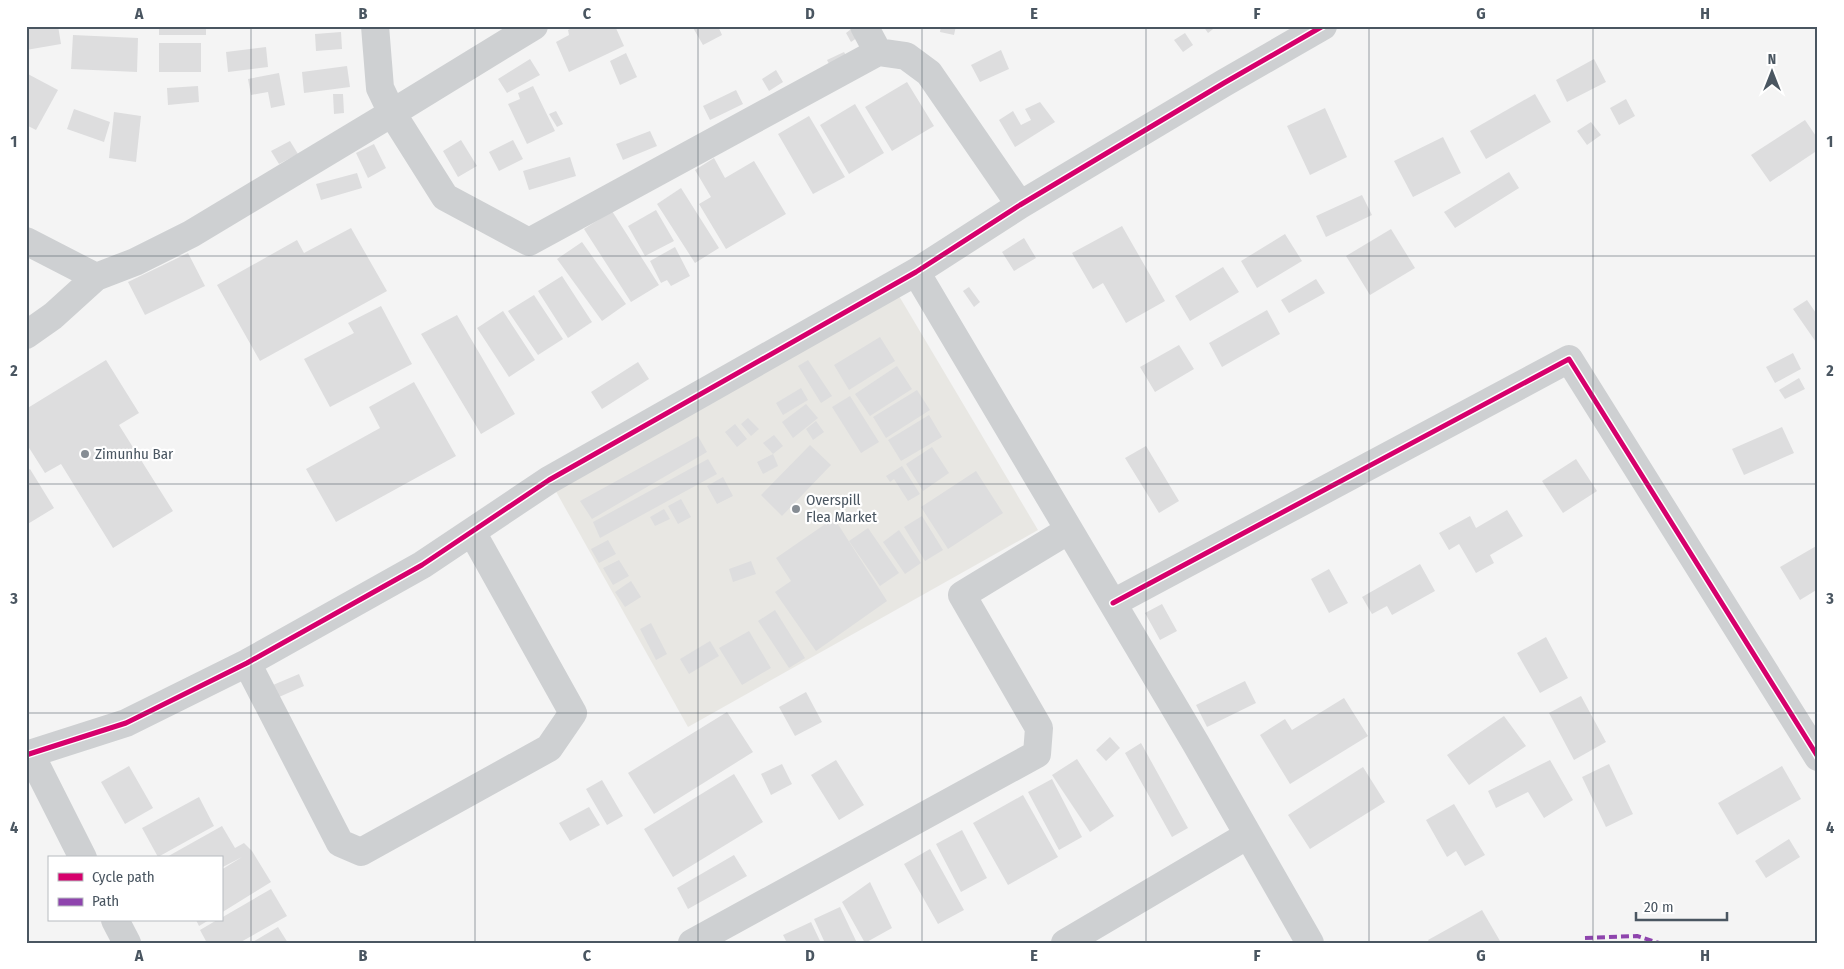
<svg xmlns="http://www.w3.org/2000/svg" width="1844" height="969" viewBox="0 0 1844 969" font-family="'Fira Sans Condensed',sans-serif">
  <style>
    .commercial { fill: #e8e7e3 }
    .building { fill: #ddddde }
    .lines { fill: none; stroke-linecap: round; stroke-linejoin: round }
    .minor { stroke: #ced0d2; stroke-width: 28 }
    .quiet { stroke: #8e44ad; stroke-width: 4; stroke-dasharray: 8 4; stroke-linecap: butt }
    .cycleway-casing { stroke: #fff; stroke-width: 8 }
    .cycleway { stroke: #d6006c; stroke-width: 5 }
    .grid { fill: none; stroke: #4a5661; stroke-width: 1; stroke-opacity: 0.55 }
    .poi-dot { fill: #868d94; stroke: #fff; stroke-width: 2 }
    .labels { text-anchor: middle; dominant-baseline: central; stroke-width: 4.5; stroke-linejoin: round; paint-order: stroke }
    .poi-label { font-size: 15px; fill: #4a5661; stroke: #fff; text-anchor: start }
    .neatline { fill: none; stroke: #4a5661; stroke-width: 2 }
    .grid-label { font-size: 16px; text-anchor: middle; font-weight: bold; fill: #4a5661 }
  </style>
  <rect width="100%" height="100%" fill="#f4f4f4"/>
  <!-- commercial -->
  <path class="commercial" d="M899,296L1038,530L688,727L554,488Z"/>
  <!-- building -->
  <path class="building" d="M58,26L61,44L26,50V27Z
    M159,26H206V35H159Z
    M575,26H615L624,46L569,72L556,42L569,35L568,30Z
    M692,26H718L722,35L703,45Z
    M855,26L864,33L851,42L846,33Z
    M941,26H956L954,35L940,32Z
    M1203,26H1217L1208,33Z
    M341,32L342,49L316,51L315,34Z
    M1185,33L1193,45L1183,52L1174,40Z
    M73,35L138,38L137,72L71,69Z
    M159,43H201V72H159Z
    M266,47L268,67L228,72L226,52Z
    M1001,50L1009,69L980,82L971,65Z
    M844,52L848,59L831,68L827,60Z
    M626,53L637,77L620,85L610,61Z
    M530,59L540,75L507,93L498,79Z
    M1594,59L1606,82L1567,102L1556,80Z
    M347,66L350,87L304,93L302,72Z
    M776,70L783,82L769,91L762,79Z
    M26,73L58,90L36,130L26,125Z
    M279,73L285,105L271,108L268,92L251,95L248,79Z
    M907,82L934,126L892,151L865,107Z
    M198,86L199,102L168,105L167,88Z
    M533,86L555,131L527,144L508,104L520,99L518,93Z
    M736,90L743,104L710,120L703,106Z
    M333,94H343L344,113L334,114Z
    M1535,94L1551,122L1486,159L1470,131Z
    M1626,99L1635,116L1619,125L1610,108Z
    M1040,102L1055,122L1015,147L999,120L1013,111L1021,125L1031,120L1025,109Z
    M855,104L884,153L849,174L820,125Z
    M1325,108L1347,157L1310,175L1287,126Z
    M74,109L110,122L104,142L67,129Z
    M556,111L563,124L557,127L549,114Z
    M114,112L141,116L136,162L109,158Z
    M809,116L845,177L813,194L778,134Z
    M1805,120L1818,139V150L1770,182L1751,155Z
    M1591,122L1601,135L1587,145L1577,131Z
    M650,131L657,146L623,160L616,144Z
    M1443,137L1461,173L1413,197L1394,161Z
    M461,140L477,166L458,177L443,151Z
    M513,140L523,159L499,171L489,152Z
    M290,141L298,154L279,164L271,151Z
    M374,144L386,168L368,178L356,153Z
    M570,157L576,176L529,190L523,171Z
    M714,158L725,178L754,161L786,214L726,249L699,204L711,197L695,170Z
    M1509,172L1519,188L1455,228L1444,212Z
    M357,173L362,188L321,200L316,184Z
    M681,188L719,248L695,263L657,204Z
    M1362,195L1372,215L1326,237L1316,216Z
    M656,210L674,241L645,256L628,226Z
    M612,211L659,285L631,302L584,229Z
    M1122,226L1165,301L1126,323L1103,283L1093,289L1072,253Z
    M351,228L387,291L260,361L217,285L297,240L304,253Z
    M1391,229L1415,268L1370,295L1346,256Z
    M1285,234L1302,261L1257,288L1241,261Z
    M1024,238L1036,258L1014,271L1002,252Z
    M582,242L626,304L602,321L557,259Z
    M675,247L690,276L671,286L667,280L661,283L650,261Z
    M188,253L205,286L145,315L128,282Z
    M1223,267L1239,292L1190,321L1175,296Z
    M562,276L592,322L568,338L538,291Z
    M1316,279L1325,293L1289,313L1281,300Z
    M969,287L980,302L974,307L963,291Z
    M534,295L563,339L538,355L508,311Z
    M1807,300L1818,316V345L1793,309Z
    M381,306L412,364L330,407L304,359L354,333L348,323Z
    M1267,310L1280,334L1222,367L1209,343Z
    M503,311L535,360L509,377L477,328Z
    M457,315L515,414L481,434L421,334Z
    M880,337L895,361L849,390L834,365Z
    M1179,345L1194,369L1155,392L1140,367Z
    M1793,353L1801,369L1775,383L1766,367Z
    M106,360L139,413L119,425L173,511L113,548L61,464L45,473L26,443V409Z
    M808,360L832,396L821,403L798,366Z
    M638,362L649,379L602,409L591,392Z
    M897,366L912,389L870,416L855,394Z
    M1799,378L1805,389L1785,399L1779,390Z
    M414,382L456,456L336,522L306,469L380,428L369,407Z
    M801,388L808,400L783,415L776,403Z
    M917,390L930,410L886,438L873,417Z
    M850,396L879,442L861,453L832,407Z
    M806,404L818,418L793,438L782,422Z
    M929,415L942,437L901,461L888,440Z
    M748,418L759,429L751,436L741,424Z
    M816,421L824,432L813,440L806,429Z
    M735,424L747,439L737,447L725,432Z
    M1782,427L1794,453L1744,475L1732,449Z
    M774,435L783,446L773,454L763,443Z
    M698,436L707,452L592,519L580,501Z
    M810,445L831,465L782,516L761,495Z
    M1146,446L1179,501L1159,513L1125,458Z
    M932,447L949,473L923,491L906,464Z
    M773,454L778,466L763,474L757,462Z
    M708,459L717,474L600,538L593,522Z
    M1576,459L1597,491L1563,513L1542,481Z
    M902,466L920,494L908,501L894,479L890,482L886,476Z
    M30,469L54,508L26,525V471Z
    M976,471L1003,513L948,549L921,507Z
    M723,477L733,496L717,504L707,486Z
    M681,499L691,517L678,524L668,506Z
    M664,509L670,519L655,526L650,517Z
    M1507,510L1523,536L1490,555L1494,563L1476,573L1459,544L1449,550L1439,533L1470,516L1476,528Z
    M922,516L943,550L925,561L904,527Z
    M834,518L887,601L816,651L775,592L791,581L776,558Z
    M868,528L899,573L880,586L849,541Z
    M899,530L921,563L905,574L883,542Z
    M608,540L616,554L599,563L591,549Z
    M1818,545V589L1800,600L1780,567Z
    M619,560L629,576L613,585L603,568Z
    M751,561L756,574L733,582L729,569Z
    M1420,564L1435,591L1392,615L1387,606L1372,614L1362,597Z
    M1329,569L1348,603L1329,613L1311,579Z
    M631,581L641,597L625,607L615,592Z
    M1162,604L1177,631L1160,640L1145,613Z
    M775,610L805,658L789,668L758,621Z
    M651,623L667,654L656,660L640,629Z
    M749,631L771,668L742,685L719,648Z
    M1546,637L1568,678L1540,693L1517,653Z
    M710,641L719,656L689,674L680,659Z
    M299,674L304,686L279,697L273,685Z
    M1245,681L1256,703L1207,727L1196,705Z
    M806,692L822,722L795,736L779,707Z
    M1581,696L1606,742L1574,760L1549,713Z
    M1344,698L1368,736L1290,784L1260,735L1285,719L1292,730Z
    M727,712L753,752L654,814L628,773Z
    M1504,716L1526,746L1469,785L1447,755Z
    M1110,737L1120,748L1106,761L1096,750Z
    M1141,743L1188,828L1172,837L1125,753Z
    M1077,759L1114,816L1090,832L1052,775Z
    M836,760L864,805L839,820L811,775Z
    M1550,760L1573,800L1544,818L1528,792L1496,808L1488,791Z
    M782,764L792,784L771,795L761,774Z
    M1609,764L1633,814L1606,827L1582,777Z
    M129,766L153,808L125,824L101,782Z
    M1782,766L1801,799L1737,835L1718,803Z
    M1363,767L1385,802L1310,849L1288,815Z
    M734,774L763,822L673,877L644,829Z
    M1052,779L1082,837L1059,850L1028,792Z
    M602,780L623,816L607,825L586,789Z
    M1023,795L1058,857L1008,885L973,823Z
    M199,797L214,826L158,857L142,828Z
    M1454,804L1485,855L1465,866L1456,851L1447,857L1426,820Z
    M589,807L600,825L570,841L559,823Z
    M222,826L235,848L244,843L252,851L271,882L221,913V870L242,857L221,868V858H165Z
    M962,830L987,878L961,892L936,844Z
    M1789,839L1800,857L1766,878L1755,861Z
    M930,849L964,910L938,924L904,864Z
    M734,855L747,876L688,909L677,888Z
    M870,882L892,928L865,943L842,902Z
    M271,889L287,916L239,943H207L200,930L217,920H221V918Z
    M840,907L857,943H825L814,919Z
    M1482,910L1500,941L1498,943H1430L1428,940Z
    M196,920H209L199,926Z
    M811,922L821,943H787L783,935Z
    M278,927L288,943H251Z"/>
  <g class="lines">
    <!-- minor -->
    <path class="minor" d="M375,26L380,88L392,113L445,197L529,242L878,52L906,56L929,73L1020,205
      M864,26L878,52
      M26,241L96,277
      M916,272L1195,742L1310,943
      M26,335L53,316L96,277L135,262L191,234L392,113L534,26
      M1113,603L1569,359L1818,757
      M247,663L340,843L361,852L549,748L573,713L472,532
      M26,755L126,723L247,663L422,565L549,480L916,272L1020,205L1224,83L1323,26
      M31,755L83,858
      M115,920L127,943
      M692,943L1037,754L1039,728L962,595L1069,530
      M1065,943L1248,835"/>
    <!-- quiet -->
    <path class="quiet" d="M1585,938L1637,936L1659,943"/>
    <!-- cycleway casing -->
    <g class="cycleway-casing">
      <path id="cycleway" d="M1113,603L1569,359L1818,757
        M26,755L126,723L247,663L422,565L549,480L916,272L1020,205L1224,83L1323,26"/>
    </g>
    <!-- cycleway -->
    <use href="#cycleway" class="cycleway"/>
  </g>
  <!-- grid -->
  <path class="grid" d="M251,26V943M475,26V943M698,26V943M922,26V943M1146,26V943M1369,26V943M1593,26V943M26,256H1818M26,484H1818M26,713H1818"/>
  <!-- markers -->
  <g class="poi-dot">
    <circle cx="85" cy="454" r="5"/>
    <circle cx="796" cy="509" r="5"/>
  </g>
  <g class="labels">
    <!-- poi labels -->
    <g class="poi-label">
      <text x="95" y="454">Zimunhu Bar</text>
      <text x="806" y="500">Overspill<tspan x="806" dy="17">Flea Market</tspan></text>
    </g>
  </g>
  <!-- border -->
  <rect width="1844" height="969" fill="none" stroke="#ffffff" stroke-width="55"/>
  <!-- legend -->
  <rect x="48" y="856" width="175" height="65" fill="#ffffff" stroke="#b7bbc0"/>
  <rect x="58" y="873" width="25" height="8" fill="#d6006c" stroke="#b7bbc0"/>
  <text x="92" y="882" font-size="15" fill="#4a5661">Cycle path</text>
  <rect x="58" y="898" width="25" height="8" fill="#8e44ad" stroke="#b7bbc0"/>
  <text x="92" y="906" font-size="15" fill="#4a5661">Path</text>
  <!-- north arrow -->
  <g transform="translate(1772 72)" stroke="#ffffff" stroke-width="4" paint-order="stroke">
  <path d="M0-4L9 19L0 12L-9 19Z" fill="#4a5661"/>
  <text y="-8" font-size="14" font-weight="bold" text-anchor="middle" fill="#4a5661">N</text>
  </g>
  <!-- scale -->
  <path d="M1636 912v8h91v-8" fill="none" stroke="#4a5661" stroke-width="2.5"/>
  <text x="1644" y="912" font-size="15" fill="#4a5661" stroke="#ffffff" stroke-width="4" paint-order="stroke">20 m</text>
  <rect x="28" y="28" width="1788" height="914" class="neatline"/>
  <g class="grid-label">
    <text x="139" y="19">A</text>
    <text x="363" y="19">B</text>
    <text x="587" y="19">C</text>
    <text x="810" y="19">D</text>
    <text x="1034" y="19">E</text>
    <text x="1257" y="19">F</text>
    <text x="1481" y="19">G</text>
    <text x="1705" y="19">H</text>
    <text x="14" y="147">1</text>
    <text x="1830" y="147">1</text>
    <text x="14" y="376">2</text>
    <text x="1830" y="376">2</text>
    <text x="14" y="604">3</text>
    <text x="1830" y="604">3</text>
    <text x="14" y="833">4</text>
    <text x="1830" y="833">4</text>
    <text x="139" y="961">A</text>
    <text x="363" y="961">B</text>
    <text x="587" y="961">C</text>
    <text x="810" y="961">D</text>
    <text x="1034" y="961">E</text>
    <text x="1257" y="961">F</text>
    <text x="1481" y="961">G</text>
    <text x="1705" y="961">H</text>
  </g>
</svg>
